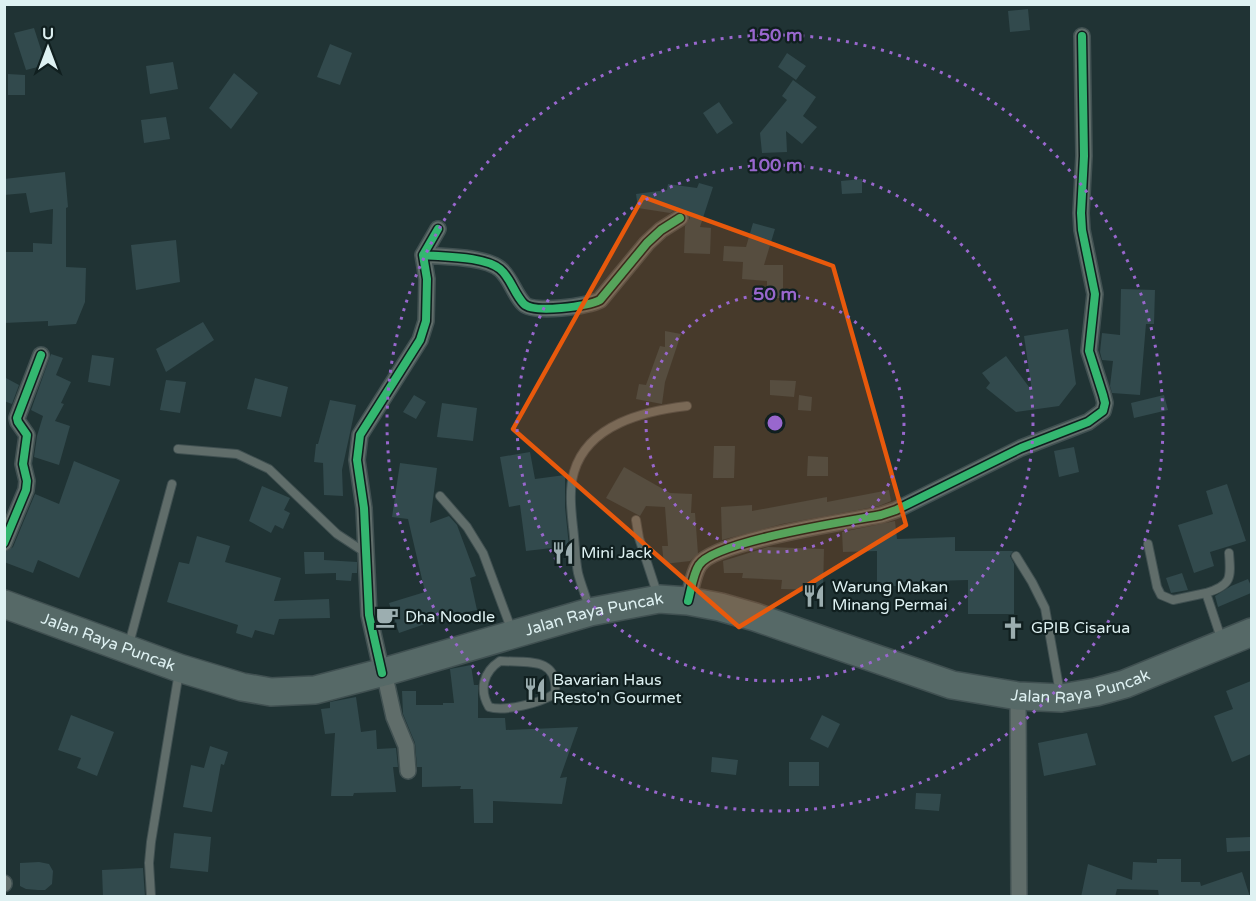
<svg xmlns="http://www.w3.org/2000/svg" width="1256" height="901" viewBox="0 0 1256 901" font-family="'Varela Round',sans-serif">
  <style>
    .building { fill: #324a4d }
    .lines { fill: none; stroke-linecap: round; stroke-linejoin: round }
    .lane-casing { stroke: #405051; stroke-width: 10 }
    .street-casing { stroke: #405051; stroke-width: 18 }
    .highway-casing { stroke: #405051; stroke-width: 30 }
    .lane { stroke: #606d6a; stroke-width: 8 }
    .street { stroke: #606d6a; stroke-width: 15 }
    .highway { stroke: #566967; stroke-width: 27 }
    .cycleway-casing { stroke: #101f1f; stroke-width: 11 }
    .cycleway { stroke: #33b770; stroke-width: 8 }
    .marked { fill: #e8590c; fill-opacity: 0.2; stroke: #e8590c; stroke-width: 4.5; stroke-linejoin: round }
    .ring { fill: none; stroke: #9967ce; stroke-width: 3; stroke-dasharray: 3 6 }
    .labels { text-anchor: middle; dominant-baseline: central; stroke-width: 4.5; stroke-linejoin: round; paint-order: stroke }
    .poi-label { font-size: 16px; fill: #def1f2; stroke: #101f1f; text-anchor: start }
    .street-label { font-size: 16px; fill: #def1f2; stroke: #101f1f }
    .centre { fill: #9967ce; stroke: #101f1f; stroke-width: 3 }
    .ring-label { font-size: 18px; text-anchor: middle; font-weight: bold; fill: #9967ce; stroke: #101f1f; stroke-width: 4.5; stroke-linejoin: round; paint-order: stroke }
  </style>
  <rect width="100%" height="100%" fill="#203334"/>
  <!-- building -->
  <path class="building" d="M1028,9L1030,30L1010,32L1008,11Z
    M34,28L46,65L26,70L14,33Z
    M330,44L352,53L340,85L317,77Z
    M787,53L806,66L796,80L778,67Z
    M173,62L178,89L150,94L146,66Z
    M234,73L258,93L231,129L209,108Z
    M8,74L25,75V95H8Z
    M793,80L816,97L803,116L817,127L802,144L786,131L787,152L762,153L760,133L787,100L782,96Z
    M719,102L733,123L717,134L703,113Z
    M166,117L170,139L144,143L141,120Z
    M65,172L68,207L66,208V267L86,268L85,302L76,324L48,326V321L4,323V252H33V243L52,244L53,209L30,213L26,193L4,195V179Z
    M862,179V193L842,194L841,181Z
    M699,183L713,187L700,227L711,228L710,254L684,253L685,226L690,218L685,210L679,208L670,213L638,208L636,194L667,190L668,184L697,188Z
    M753,223L775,229L764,265H783V298H767V281L742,279L743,262L723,261L724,246L746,247Z
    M176,240L180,282L136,290L131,245Z
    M1121,289L1155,290L1154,324H1146L1140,395L1112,393L1110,386L1113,361L1102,360L1100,352L1102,333L1120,335Z
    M203,322L214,340L166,372L156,349Z
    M1068,329L1076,384L1059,406L1016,412L986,388L990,383L982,373L1006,356L1032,391L1024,336Z
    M665,331L681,334L665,382L662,404L636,399L639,384L646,385L660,346L665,347Z
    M51,354L63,358L56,375L71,382L61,403L64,404L55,421L70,426L59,465L34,457L37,436L43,416L31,410Z
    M92,355L114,358L110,386L88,382Z
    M4,377L19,385L12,404L4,401Z
    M255,378L288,387L281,417L247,409Z
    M166,380L186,382L180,413L160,410Z
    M770,380L796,381L794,397L770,395Z
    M414,395L426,402L416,419L403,412Z
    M799,395L812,397L811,411L798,410Z
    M1164,395L1168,410L1134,418L1131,403Z
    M330,400L356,405L342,470L343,496L324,495L323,463L314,462L316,444H318Z
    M442,403L477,408L473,441L437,437Z
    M714,446H735L734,478H713Z
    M1074,447L1079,472L1059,477L1054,451Z
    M530,452L535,479L565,475V507L569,546L526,551L520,505L509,507L500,457Z
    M808,456L828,457V476H807Z
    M74,461L120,480L79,578L38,560L33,573L4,562V553L13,547L35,494L59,504Z
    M400,463L437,468L430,523L449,516L457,525L476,576L470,578L477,610L448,616L399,633L389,603L425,592L408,519L392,517Z
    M624,467L670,493L692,494L691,513H695L698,554L690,561L664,564L662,546H668L665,507L646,506L640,516L606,498Z
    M1227,484L1246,541L1210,552L1214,566L1194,573L1178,525L1213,514L1206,491Z
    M262,486L290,498L284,510L290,513L283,529L275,525L271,533L249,521Z
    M889,490L891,501L879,506L782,524L722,540L721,507L752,505V511L827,497V502Z
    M895,521L897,539L955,537V551H1013L1010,556L1014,564V614H968V580L897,582V586H877V551L843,552L842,532Z
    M197,536L230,546L225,562L281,578L274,601L329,599L330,618L279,619L274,635L255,630L252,638L236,633L238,625L167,602L179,562L189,564Z
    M768,547L824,549L823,590L781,589L782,580L742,578L743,573H724L723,561Z
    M304,552H324V560L357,562V573H352L351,581L336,580V573L305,574Z
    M1182,573L1188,590L1171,593L1166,578Z
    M1248,579L1251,586V593L1218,607L1215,596L1231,586Z
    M471,665L474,685H478V718H505L506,730L578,727L560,778L567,777L562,804L493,801V823H474L473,789H460L461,786L422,787V767H417L415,743L403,714L402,691H416V705H443V703H454L450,669Z
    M1251,681V754L1232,762L1214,716L1233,709L1226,691Z
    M356,697L361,732L376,730L377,749L396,748L398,767H393L396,792L354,793L353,796H331L335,733L325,734L321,709L330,708V702Z
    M71,715L114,732L97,776L77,768L81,758L58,750Z
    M822,715L840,724L828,748L810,739Z
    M1087,733L1096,765L1044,776L1038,743Z
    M210,746L228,752L224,765L221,764L212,812L183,807L191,765L204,768Z
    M712,757L738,760L736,775L711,772Z
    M789,762H819V786H789Z
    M916,793L941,794L939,811L915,809Z
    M174,833L211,837L208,872L170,868Z
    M1251,837V851L1227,852L1226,838Z
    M1157,859H1181V882H1200L1201,886L1242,872L1250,897H1159L1158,890L1117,889L1115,897H1081L1088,864L1132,880L1133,862L1157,863Z
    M39,862L49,864L53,871L52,884L45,890H38L26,889L20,886V863Z
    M143,868L145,897H103L102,870Z"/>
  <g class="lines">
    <!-- lane casing -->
    <g class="lane-casing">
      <path id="lane" d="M178,449L237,454L269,469L337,534L366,553
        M440,496L467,527L483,553L512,631
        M636,520L639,538L658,596
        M1148,544L1157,587L1161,595L1173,600L1206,593L1222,641
        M1016,556L1032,582L1045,608L1060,693
        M1206,593C1232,585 1231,578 1229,553
        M589,608C586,596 581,585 578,573C575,558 575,542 573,527C571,509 569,489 574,472C588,424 645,411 687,406
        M129,644L172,484
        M500,661C526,663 559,656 555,693C543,703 503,712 489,707C479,690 483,672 500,661Z
        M151,896L149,863L151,842L179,672"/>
    </g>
    <!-- street casing -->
    <g class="street-casing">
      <path id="street" d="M423,255C444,257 484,256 500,269C511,278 514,294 524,304C534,314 588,306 600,300L647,243L661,230L680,218
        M4,543L26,490L27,481L23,464L27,435L18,422L17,418L41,355
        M688,601C691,590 693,574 699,565C714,541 849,521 881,515L896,510L1021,448L1088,422L1103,411L1105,403L1103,395L1089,351L1095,294L1082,230L1081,213L1084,156L1082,36
        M384,672L394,717L406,746L408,771
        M382,673L369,615L364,508L357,460L360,435L420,340L426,321L427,279L423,255L438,229
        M1018,696L1019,896
        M4,883V884"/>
    </g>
    <!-- highway casing -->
    <g class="highway-casing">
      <g id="highway">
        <path id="s1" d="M4,604L179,668L242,687L271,692L315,690L384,672L590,612L659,599L688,601L720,607L755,617L952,685L1018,696L1061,698L1096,692L1125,684L1252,632"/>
      </g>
    </g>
    <!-- lane -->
    <use href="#lane" class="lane"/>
    <!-- street -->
    <use href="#street" class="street"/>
    <!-- highway -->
    <use href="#highway" class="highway"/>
    <!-- cycleway casing -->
    <g class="cycleway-casing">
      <path id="cycleway" d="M423,255C444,257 484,256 500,269C511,278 514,294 524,304C534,314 588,306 600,300L647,243L661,230L680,218
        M4,543L26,490L27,481L23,464L27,435L18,422L17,418L41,355
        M688,601C691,590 693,574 699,565C714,541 849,521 881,515L896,510L1021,448L1088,422L1103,411L1105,403L1103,395L1089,351L1095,294L1082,230L1081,213L1084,156L1082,36
        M382,673L369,615L364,508L357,460L360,435L420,340L426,321L427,279L423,255L438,229"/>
    </g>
    <!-- cycleway -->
    <use href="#cycleway" class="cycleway"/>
  </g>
  <!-- marked area -->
  <path class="marked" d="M643,197L833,266L906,525L739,627L513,429Z"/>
  <!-- distance rings -->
  <g class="ring">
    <circle cx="775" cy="423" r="129"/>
    <circle cx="775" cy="423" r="258"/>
    <circle cx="775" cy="423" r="388"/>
  </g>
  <!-- icons -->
  <defs>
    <g id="restaurant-bare" transform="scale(1.8)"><path d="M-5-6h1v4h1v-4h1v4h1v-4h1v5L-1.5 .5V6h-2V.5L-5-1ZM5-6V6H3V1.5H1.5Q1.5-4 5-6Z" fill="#9caeb0" stroke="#101f1f" stroke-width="2.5" paint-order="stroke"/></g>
    <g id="cafe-bare" transform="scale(1.8)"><path d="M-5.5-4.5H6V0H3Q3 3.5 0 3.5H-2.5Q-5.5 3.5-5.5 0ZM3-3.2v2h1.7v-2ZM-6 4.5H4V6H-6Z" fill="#9caeb0" stroke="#101f1f" stroke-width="2.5" paint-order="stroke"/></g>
    <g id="church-bare" transform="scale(1.8)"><path d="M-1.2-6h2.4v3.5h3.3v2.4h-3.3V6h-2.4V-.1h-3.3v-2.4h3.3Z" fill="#9caeb0" stroke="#101f1f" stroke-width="2.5" paint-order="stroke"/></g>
  </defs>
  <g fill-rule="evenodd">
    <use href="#restaurant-bare" x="563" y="553"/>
    <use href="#restaurant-bare" x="814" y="596"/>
    <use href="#cafe-bare" x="387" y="617"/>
    <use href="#church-bare" x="1013" y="628"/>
    <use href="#restaurant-bare" x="535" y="689"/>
  </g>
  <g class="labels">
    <!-- poi labels -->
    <g class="poi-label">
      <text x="581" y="553">Mini Jack</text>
      <text x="832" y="587">Warung Makan<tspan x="832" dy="18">Minang Permai</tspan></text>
      <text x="405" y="617">Dha Noodle</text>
      <text x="1031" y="628">GPIB Cisarua</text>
      <text x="553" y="680">Bavarian Haus<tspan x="553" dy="18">Resto'n Gourmet</tspan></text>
    </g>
    <!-- street labels -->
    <g class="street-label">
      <text stroke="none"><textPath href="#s1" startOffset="615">Jalan Raya Puncak</textPath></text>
      <text stroke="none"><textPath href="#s1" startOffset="111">Jalan Raya Puncak</textPath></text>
      <text stroke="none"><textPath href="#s1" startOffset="1119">Jalan Raya Puncak</textPath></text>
    </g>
  </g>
  <circle cx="775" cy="423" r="9" class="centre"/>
  <g class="ring-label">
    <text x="775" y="41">150 m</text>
    <text x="775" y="171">100 m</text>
    <text x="775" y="300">50 m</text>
  </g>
  <!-- border -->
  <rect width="1256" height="901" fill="none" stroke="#def1f2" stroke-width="12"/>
  <!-- north arrow -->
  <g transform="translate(48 48)" stroke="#101f1f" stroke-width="4.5" paint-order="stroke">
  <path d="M0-4.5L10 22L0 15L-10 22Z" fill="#def1f2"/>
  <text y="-9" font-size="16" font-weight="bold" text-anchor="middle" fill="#def1f2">U</text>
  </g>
</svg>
